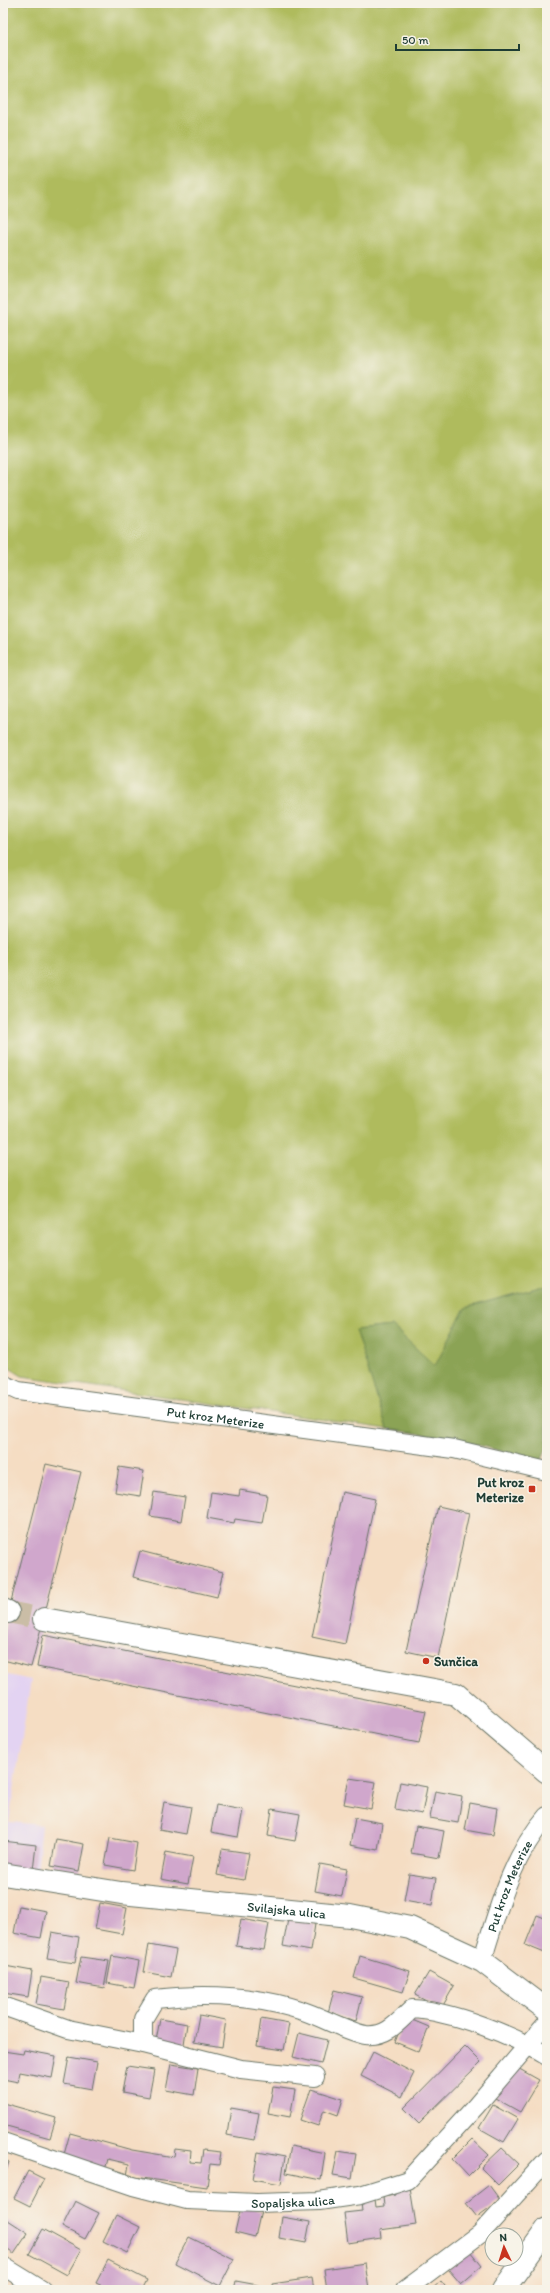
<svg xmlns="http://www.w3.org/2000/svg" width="550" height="2293" viewBox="0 0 550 2293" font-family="Itim,sans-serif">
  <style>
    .built { fill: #e3d3f2 }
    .green { fill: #afbb5d; stroke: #677c48 }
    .forest { fill: #8ba354; stroke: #557044 }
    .building { fill: #d0a7cc }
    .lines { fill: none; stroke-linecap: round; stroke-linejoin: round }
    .tertiary-tunnel { stroke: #cabda6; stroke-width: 22; stroke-dasharray: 22 11; stroke-linecap: butt }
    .minor-casing { stroke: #6a7566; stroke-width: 20 }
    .tertiary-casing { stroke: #6a7566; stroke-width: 24 }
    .secondary-casing { stroke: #6a7566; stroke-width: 24 }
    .minor { stroke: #fff; stroke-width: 18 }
    .tertiary { stroke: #fff; stroke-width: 22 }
    .secondary { stroke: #fff; stroke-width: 22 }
    .poi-dot { fill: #c8321e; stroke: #f7f3e8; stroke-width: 1.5 }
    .labels { text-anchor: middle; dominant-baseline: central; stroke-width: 3; stroke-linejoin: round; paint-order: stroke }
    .street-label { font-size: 13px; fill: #1f3d34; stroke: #f7f3e8 }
    .poi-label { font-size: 13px; font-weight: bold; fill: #1f3d34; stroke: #f7f3e8; text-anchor: end }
  </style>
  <rect width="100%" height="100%" fill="#f7f3e8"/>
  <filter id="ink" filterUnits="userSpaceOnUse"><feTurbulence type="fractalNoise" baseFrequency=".025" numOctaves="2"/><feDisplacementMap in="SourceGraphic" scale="8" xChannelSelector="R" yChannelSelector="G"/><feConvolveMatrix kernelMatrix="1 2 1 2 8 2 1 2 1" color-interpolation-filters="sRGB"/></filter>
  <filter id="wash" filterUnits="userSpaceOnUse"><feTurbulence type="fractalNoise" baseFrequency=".012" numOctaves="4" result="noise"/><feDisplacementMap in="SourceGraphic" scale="16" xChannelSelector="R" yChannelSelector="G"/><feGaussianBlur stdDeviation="0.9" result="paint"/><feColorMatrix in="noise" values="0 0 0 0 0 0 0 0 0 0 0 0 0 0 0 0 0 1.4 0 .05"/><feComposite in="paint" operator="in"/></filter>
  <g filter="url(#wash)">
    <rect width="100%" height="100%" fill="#f5ddc3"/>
    <!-- built -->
    <path class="built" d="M3,1674L31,1680L9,1822L42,1825L37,1872L3,1867Z"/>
    <!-- green -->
    <path class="green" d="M3,3H547V1285L465,1308L435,1367L392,1326L356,1330L387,1429L22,1376L3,1364Z"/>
    <!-- forest -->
    <path class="forest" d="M547,1285V1448L541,1462L455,1439L387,1429L355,1330L392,1326L435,1366L465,1308Z"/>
    <g id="blocks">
      <!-- building -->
      <path class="building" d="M46,1464L81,1472L31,1667L3,1660V1633Z
        M119,1467L144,1471L140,1496L115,1492Z
        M240,1490L267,1495L262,1523L235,1519L234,1523L207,1518L211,1492L239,1496Z
        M154,1492L185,1497L181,1521L150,1516Z
        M342,1492L375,1499L345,1644L312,1637Z
        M438,1506L469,1513L438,1658L406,1651Z
        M140,1551L223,1572L217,1597L133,1577Z
        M43,1635L426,1711L419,1743L37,1667Z
        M349,1778L376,1782L371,1809L344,1804Z
        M400,1782L427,1787L422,1814L395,1809Z
        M435,1791L462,1796L458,1823L430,1818Z
        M164,1802L191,1807L186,1834L159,1829Z
        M470,1803L497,1808L493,1835L465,1830Z
        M216,1805L243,1810L238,1837L211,1832Z
        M272,1809L300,1814L295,1841L268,1836Z
        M355,1818L382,1823L378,1850L350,1845Z
        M416,1826L444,1831L439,1858L411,1853Z
        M110,1838L137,1843L133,1870L105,1865Z
        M56,1839L84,1844L79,1871L51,1866Z
        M3,1841L36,1845L33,1871L3,1866Z
        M222,1849L249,1853L244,1880L217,1875Z
        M166,1852L193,1857L188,1884L161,1879Z
        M320,1864L347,1869L342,1896L315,1891Z
        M409,1874L436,1878L432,1905L404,1900Z
        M100,1903L127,1908L122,1934L95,1929Z
        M19,1906L46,1911L41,1938L14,1933Z
        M537,1915L547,1919V1954L525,1945Z
        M241,1919L269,1924L264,1950L236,1946Z
        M288,1919L315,1924L311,1951L283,1946Z
        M52,1932L79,1937L75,1963L47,1959Z
        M149,1945L176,1950L171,1977L144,1972Z
        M112,1956L139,1961L134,1988L107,1983Z
        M360,1956L410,1971L403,1992L354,1978Z
        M81,1957L109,1961L104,1988L76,1983Z
        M5,1966L32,1971L28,1997L3,1993Z
        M429,1972L454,1986L441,2009L415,1995Z
        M41,1977L69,1982L64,2009L36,2004Z
        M334,1990L362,1997L356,2021L328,2013Z
        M199,2015L226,2020L222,2047L194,2042Z
        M405,2017L429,2027L419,2052L395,2042Z
        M160,2019L187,2024L183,2051L155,2046Z
        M261,2019L289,2024L284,2050L257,2046Z
        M299,2033L327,2040L321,2064L293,2057Z
        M465,2046L481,2062L419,2123L404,2108Z
        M24,2050L56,2056L52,2078L20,2072L18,2082L3,2079V2051L23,2054Z
        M373,2052L414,2073L402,2097L361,2076Z
        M69,2057L97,2062L92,2089L64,2084Z
        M171,2064L198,2068L194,2095L166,2090Z
        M127,2066L154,2070L149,2097L122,2092Z
        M514,2066L539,2080L520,2112L495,2098Z
        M273,2087L295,2090L290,2117L268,2113Z
        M311,2089L343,2099L338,2115L324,2110L318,2126L300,2120Z
        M3,2103L56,2118L50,2138L3,2125Z
        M493,2105L518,2119L504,2142L479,2128Z
        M231,2108L259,2113L254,2140L227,2135Z
        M70,2133L132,2150L174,2157L175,2149L191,2151L190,2162L201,2163L203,2150L221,2152L219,2165L210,2164L207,2187L127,2176L129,2164L108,2159L105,2170L63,2158Z
        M472,2139L489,2155L468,2176L452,2159Z
        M291,2146L325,2153L321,2180L286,2173Z
        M502,2148L519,2164L498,2185L481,2168Z
        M338,2151L356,2154L352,2178L333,2175Z
        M258,2152L285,2157L281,2184L253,2179Z
        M3,2159L9,2162L3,2179Z
        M28,2171L44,2179L30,2206L14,2198Z
        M489,2185L500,2200L477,2217L466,2203Z
        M410,2187L416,2225L380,2230L381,2238L348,2243L344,2213L362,2211L361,2201L375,2199L376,2207L384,2206L383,2197L395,2195L394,2189Z
        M75,2201L99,2213L85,2239L62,2227Z
        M241,2206L261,2211L255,2237L235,2232Z
        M116,2215L140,2227L127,2253L103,2241Z
        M282,2217L310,2222L306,2243L279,2238Z
        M8,2220L28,2233L14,2254L3,2247V2228Z
        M43,2229L81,2250L67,2275L29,2254Z
        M189,2237L234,2259L220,2286L175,2263Z
        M470,2251L482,2266L461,2284L448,2269Z
        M108,2260L147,2280L142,2290H111L96,2283Z
        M365,2263L369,2290H327L324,2269Z
        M312,2278L314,2290H273L272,2284Z
        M236,2281L263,2286L262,2290H234Z
        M441,2281L448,2290H431Z"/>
    </g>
  </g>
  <g filter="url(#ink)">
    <use href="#blocks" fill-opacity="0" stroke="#6a7566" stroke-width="1"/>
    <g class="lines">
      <!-- tertiary-tunnel -->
      <path class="tertiary-tunnel" d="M8,1612L44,1619"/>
      <!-- minor casing -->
      <g class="minor-casing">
        <g id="minor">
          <path id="s1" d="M3,1384L18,1391L454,1449L547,1471"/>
          <path id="s2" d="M482,1961C498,1910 511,1857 547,1816"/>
          <path d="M3,2006L68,2029L143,2044V2019L155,1999C206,1993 254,1995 303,2011C319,2016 351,2033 366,2035C387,2037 398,2022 412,2009C451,2011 513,2035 547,2056"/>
          <path d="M143,2044L241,2069L315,2077"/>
          <path id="s3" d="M3,2142L133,2186L187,2200L257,2203L319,2201L360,2195L408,2180L476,2106L547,2023"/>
          <path d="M3,2266L42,2290"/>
          <path d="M405,2290L480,2234L547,2160"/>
        </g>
      </g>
      <!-- tertiary casing -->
      <g class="tertiary-casing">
        <g id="tertiary">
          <path d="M3,1610L8,1612"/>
          <path d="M44,1619L456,1694L547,1772"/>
          <path id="s4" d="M3,1874L121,1893L350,1916L410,1928L482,1961L547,2010"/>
        </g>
      </g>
      <!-- secondary casing -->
      <g class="secondary-casing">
        <path id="secondary" d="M503,2290L547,2229"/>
      </g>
      <!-- minor -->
      <use href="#minor" class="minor"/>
      <!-- tertiary -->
      <use href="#tertiary" class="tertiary"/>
      <!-- secondary -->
      <use href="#secondary" class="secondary"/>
    </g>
  </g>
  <!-- markers -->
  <g class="poi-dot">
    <rect x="528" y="1485" width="8" height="8" rx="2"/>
    <circle cx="426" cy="1661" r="4"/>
  </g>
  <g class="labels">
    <!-- street labels -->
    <g class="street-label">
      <text stroke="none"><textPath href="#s1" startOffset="216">Put kroz Meterize</textPath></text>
      <text stroke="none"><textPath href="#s2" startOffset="80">Put kroz Meterize</textPath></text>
      <text stroke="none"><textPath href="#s4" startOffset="286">Svilajska ulica</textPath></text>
      <text stroke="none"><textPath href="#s3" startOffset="299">Sopaljska ulica</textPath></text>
    </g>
    <!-- poi labels -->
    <g class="poi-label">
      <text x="524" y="1482">Put kroz<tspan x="524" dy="15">Meterize</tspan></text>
      <text x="434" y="1661" text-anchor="start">Sunčica</text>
    </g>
  </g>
  <!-- margin -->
  <rect width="550" height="2293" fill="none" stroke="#f7f3e8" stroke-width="16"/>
  <!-- north arrow -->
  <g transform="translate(504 2247) rotate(356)"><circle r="19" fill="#f7f3e8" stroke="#a1aaa0"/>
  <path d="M0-3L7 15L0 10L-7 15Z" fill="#c8321e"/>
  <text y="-6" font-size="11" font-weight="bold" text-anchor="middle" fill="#1f3d34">N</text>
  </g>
  <!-- scale -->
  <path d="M396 44v6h123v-6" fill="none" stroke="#1f3d34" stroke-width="2"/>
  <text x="402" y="44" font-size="12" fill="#1f3d34" stroke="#f7f3e8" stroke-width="3" paint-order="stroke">50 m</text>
</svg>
